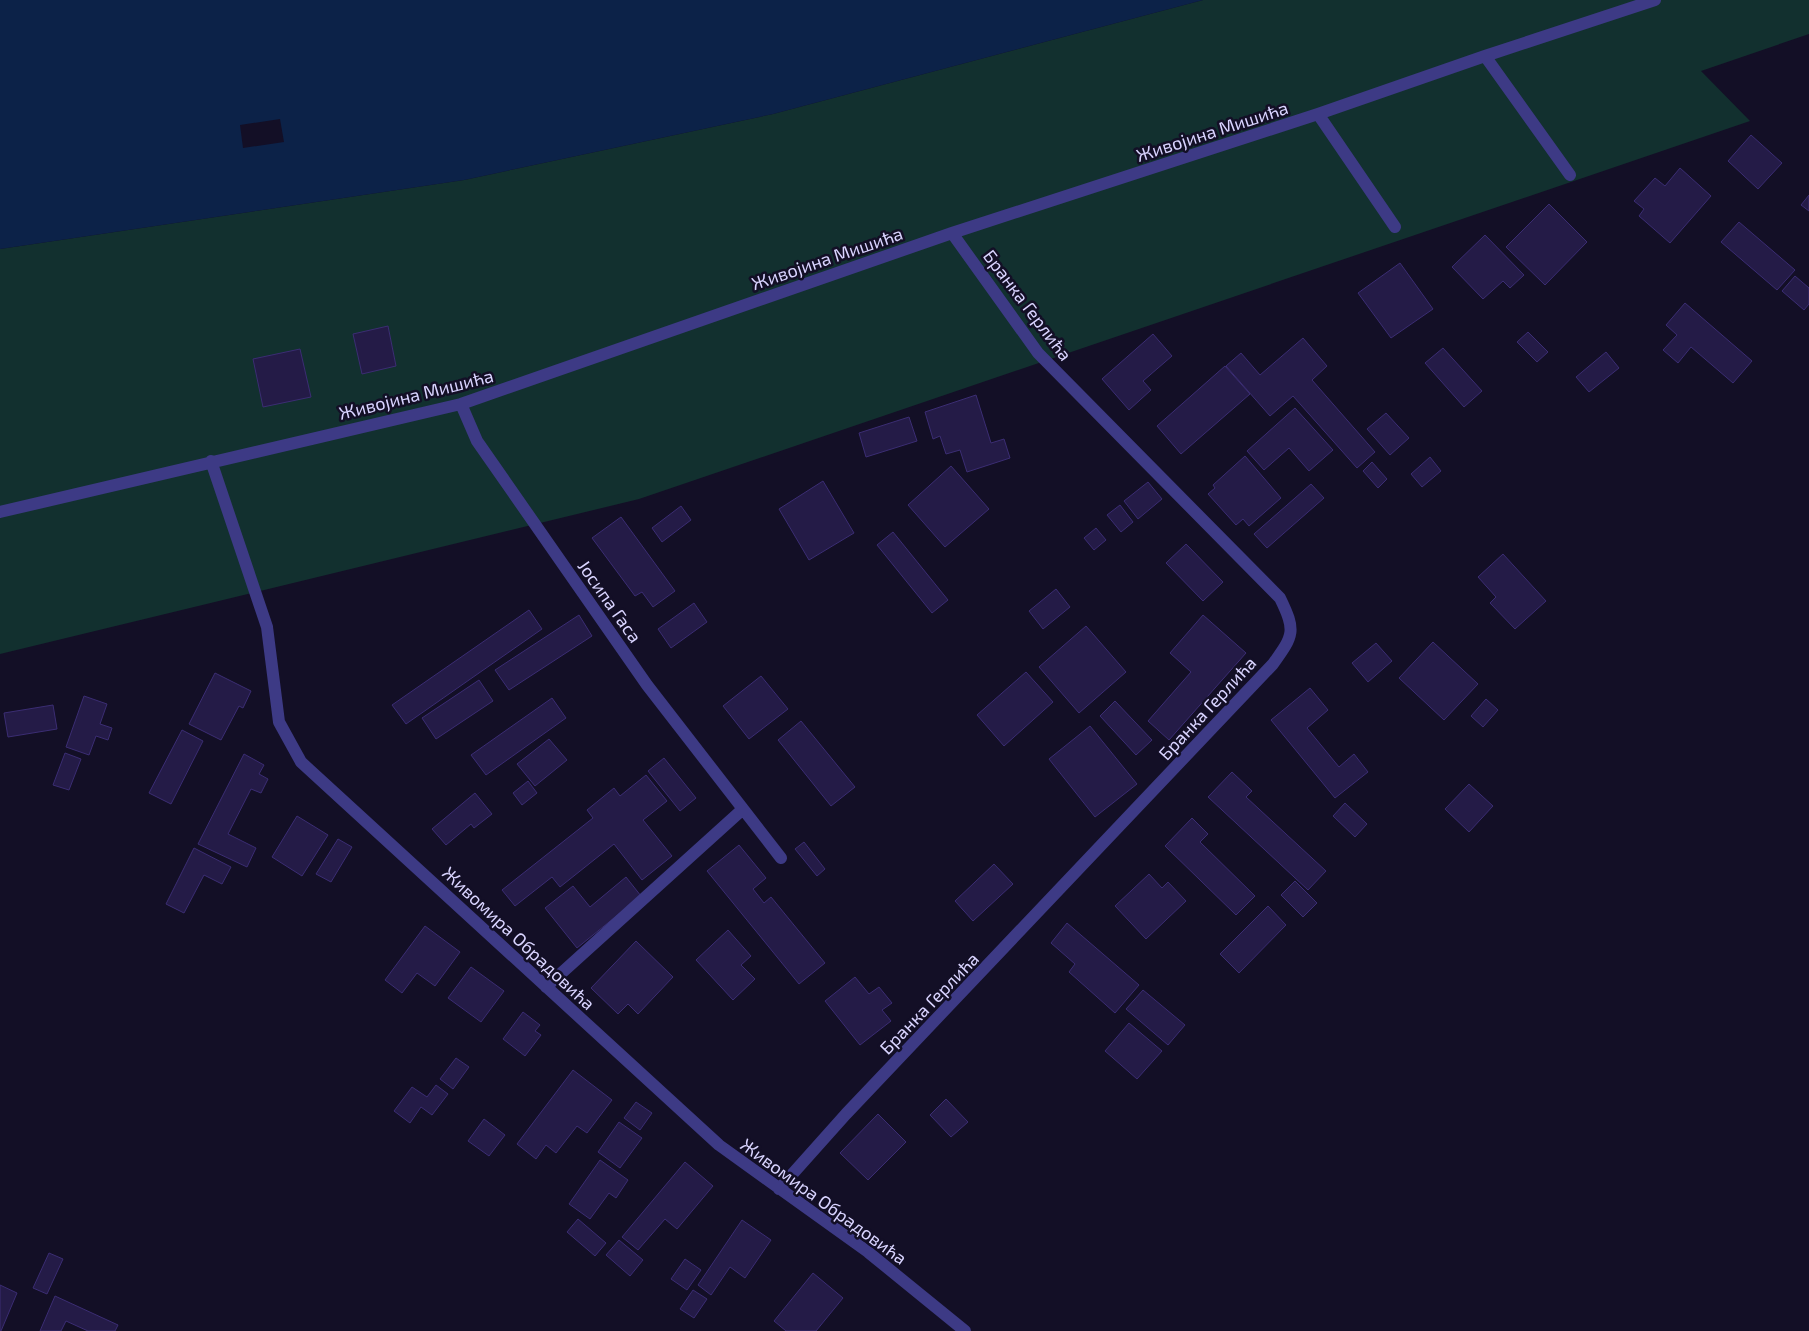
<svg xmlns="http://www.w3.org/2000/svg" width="1809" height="1331" viewBox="0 0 1809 1331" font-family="'Exo 2',sans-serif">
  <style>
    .green { fill: #12302f }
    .water { fill: #0c2248 }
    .pier { fill: #130f26 }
    .building { fill: #241b47; stroke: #3b2d73 }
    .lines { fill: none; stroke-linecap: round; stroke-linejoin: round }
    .minor { stroke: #3d3a85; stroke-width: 12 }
    .labels { text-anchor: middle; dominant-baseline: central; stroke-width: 5; stroke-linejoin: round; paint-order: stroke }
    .street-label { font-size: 18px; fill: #d9d4ff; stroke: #130f26 }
  </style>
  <rect width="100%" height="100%" fill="#130f26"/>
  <!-- green -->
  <path class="green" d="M1203,0H1809V34L1701,71L1750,121L639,499L0,654V249L464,180L773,114Z"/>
  <!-- water -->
  <path class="water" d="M0,0H1203L773,114L464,180L0,249Z"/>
  <!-- pier -->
  <path class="pier" d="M280,119L284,142L243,148L240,125Z"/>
  <!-- building -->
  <path class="building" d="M1751,135L1782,163L1758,189L1728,161Z
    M1680,168L1711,196L1670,243L1639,216L1644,209L1634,201L1655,178L1665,186Z
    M1809,195V211L1801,205Z
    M1549,204L1587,242L1545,285L1506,247Z
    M1739,222L1795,270L1777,290L1721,242Z
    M1485,235L1524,275L1510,288L1503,281L1483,299L1452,267Z
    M1400,263L1433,309L1391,338L1358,293Z
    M1795,276L1809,288V304L1804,310L1782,291Z
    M1685,303L1752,361L1733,383L1691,347L1678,363L1663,350L1677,335L1666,325Z
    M388,326L396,366L362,374L353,334Z
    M1528,332L1548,352L1537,362L1517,342Z
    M1153,334L1172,356L1143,381L1151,390L1129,410L1102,379Z
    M1303,338L1327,366L1312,380L1375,452L1357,468L1293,396L1270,416L1226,366L1241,353L1260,375Z
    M1443,348L1482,391L1464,407L1425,363Z
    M300,349L311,397L263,407L253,359Z
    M1606,352L1619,368L1589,392L1576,377Z
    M1225,366L1250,394L1181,454L1157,426Z
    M976,395L991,443L1004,439L1010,458L967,472L960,450L946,454L940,436L933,439L925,412Z
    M1295,408L1333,450L1309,471L1289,448L1264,470L1247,451Z
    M1386,413L1409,438L1390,455L1367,429Z
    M909,417L917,441L866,457L859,433Z
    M1245,456L1281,498L1249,526L1243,519L1236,525L1208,494L1215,488L1213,485Z
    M1430,457L1441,471L1422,487L1411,474Z
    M1372,462L1387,479L1378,488L1363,471Z
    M951,466L989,509L945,547L908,505Z
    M823,481L854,533L809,560L779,509Z
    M1148,482L1162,499L1138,519L1124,501Z
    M1311,484L1324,498L1267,548L1254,534Z
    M1120,505L1133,522L1121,532L1107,515Z
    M681,506L691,520L662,542L652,528Z
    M621,517L675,591L653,607L642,592L635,596L592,538Z
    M1096,528L1106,540L1094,550L1084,538Z
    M893,532L948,600L932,613L877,545Z
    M1186,544L1223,582L1203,601L1166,563Z
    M1503,554L1546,601L1515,629L1490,603L1496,597L1478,577Z
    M1056,589L1070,607L1043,629L1029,611Z
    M694,603L707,622L671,648L658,629Z
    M529,610L542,629L406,724L392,705Z
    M579,615L592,636L509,690L495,670Z
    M1203,615L1246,653L1169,740L1148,721L1191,672L1170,653Z
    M1086,626L1126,672L1079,713L1039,667Z
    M1433,642L1478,684L1444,720L1399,678Z
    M1376,643L1392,661L1368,682L1352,663Z
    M1026,672L1053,702L1004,746L977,715Z
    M215,673L251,691L243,708L239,706L221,740L189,724Z
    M761,676L788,709L749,739L723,706Z
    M479,680L493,701L436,739L422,718Z
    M1310,688L1328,710L1307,728L1339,767L1354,754L1368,772L1335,798L1271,720Z
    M84,696L107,704L100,724L112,728L108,740L96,736L89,755L66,747Z
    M552,698L566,718L486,775L471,755Z
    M1486,699L1498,710L1483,727L1471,716Z
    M1115,701L1152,740L1136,755L1100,716Z
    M53,705L57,729L8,737L4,713Z
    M801,721L855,787L831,806L778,740Z
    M1090,726L1137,784L1095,817L1049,759Z
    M182,730L203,741L171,804L149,793Z
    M549,739L567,760L535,786L517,764Z
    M65,753L81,759L69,790L53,785Z
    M244,754L264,765L259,774L268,779L261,793L251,789L228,834L256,848L247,867L198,844Z
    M664,758L696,798L680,811L648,771Z
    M1232,772L1252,791L1246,797L1326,871L1308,890L1208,797Z
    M646,775L667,801L643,820L672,856L642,880L614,844L560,887L552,877L515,906L502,890L593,818L587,810L614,788L620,796Z
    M528,781L537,793L522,805L513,793Z
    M1469,784L1493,806L1469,832L1445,809Z
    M475,793L492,814L474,828L471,824L446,845L432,829Z
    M1345,803L1367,824L1355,837L1333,816Z
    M297,816L328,835L302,876L272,857Z
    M1192,818L1208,834L1200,842L1255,896L1236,915L1165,846Z
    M338,839L352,847L331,882L316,874Z
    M804,842L825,869L817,876L795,849Z
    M739,845L766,878L753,889L764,903L771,897L825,963L799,984L707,871Z
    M194,848L231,867L222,884L204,875L184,913L166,904Z
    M994,864L1013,884L973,921L955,901Z
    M1149,874L1162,888L1168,882L1186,901L1146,939L1115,906Z
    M626,877L641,896L577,948L545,908L573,886L590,907Z
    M1295,881L1317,903L1303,917L1281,895Z
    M1268,906L1286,925L1239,973L1220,954Z
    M1067,923L1139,985L1115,1013L1069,972L1075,964L1051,943Z
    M425,926L460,952L435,986L417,973L402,993L385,980Z
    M728,930L751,956L741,965L755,979L733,1000L696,960Z
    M636,941L673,977L638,1014L628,1004L618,1014L591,988Z
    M471,967L504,991L481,1022L448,998Z
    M855,977L869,994L879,987L892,1003L882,1010L891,1021L860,1045L825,1001Z
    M1143,990L1185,1025L1168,1045L1126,1009Z
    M523,1012L540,1025L535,1031L541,1035L525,1056L503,1039Z
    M1129,1023L1162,1051L1137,1079L1105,1051Z
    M456,1058L469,1067L453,1089L440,1079Z
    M573,1070L612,1100L587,1133L577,1126L556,1153L546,1145L536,1159L517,1144Z
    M436,1085L448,1094L432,1115L421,1107L410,1123L394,1111L412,1087L427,1097Z
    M946,1099L968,1122L951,1137L930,1115Z
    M636,1102L652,1113L640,1130L624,1118Z
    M878,1114L906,1142L868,1180L840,1153Z
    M484,1119L505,1135L489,1156L468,1141Z
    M619,1122L642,1138L620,1168L598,1152Z
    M600,1160L628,1180L616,1198L609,1193L590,1219L569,1204Z
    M685,1162L713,1186L677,1229L665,1219L638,1250L622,1237Z
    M578,1219L606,1243L595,1256L567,1232Z
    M742,1220L771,1240L745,1278L730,1267L711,1295L698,1285Z
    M619,1240L643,1260L630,1276L606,1255Z
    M49,1253L63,1259L47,1294L33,1288Z
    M685,1259L701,1270L687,1290L671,1279Z
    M813,1273L843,1298L816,1331H786L774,1321Z
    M0,1285L17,1293L1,1331H0Z
    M693,1290L707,1299L694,1318L680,1309Z
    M55,1296L118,1325L115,1331H88L66,1321L61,1331H40Z"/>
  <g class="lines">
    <!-- minor -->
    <path class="minor" d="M1485,56L1570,175
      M1318,114L1395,227
      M461,404L477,441L647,685L781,858
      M211,461L267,627L279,722L301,762L719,1145L868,1252L965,1331
      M0,512L461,404L952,233L1318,114L1485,56L1655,0
      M546,987L743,809
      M779,1189L846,1114L1273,664C1294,635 1296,631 1280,598L1038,353L952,233"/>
  </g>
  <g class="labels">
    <!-- street labels -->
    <g class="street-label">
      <text transform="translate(1212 131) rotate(-18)">Живојина Мишића</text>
      <text transform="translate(827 258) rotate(-19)">Живојина Мишића</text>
      <text transform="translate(1028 305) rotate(53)">Бранка Герлића</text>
      <text transform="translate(416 394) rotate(-14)">Живојина Мишића</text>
      <text transform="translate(610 601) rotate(55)">Јосипа Гаса</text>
      <text transform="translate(1207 708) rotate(-47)">Бранка Герлића</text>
      <text transform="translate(519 938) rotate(43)">Живомира Обрадовића</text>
      <text transform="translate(929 1003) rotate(-46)">Бранка Герлића</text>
      <text transform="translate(824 1201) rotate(36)">Живомира Обрадовића</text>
    </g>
  </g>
</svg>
